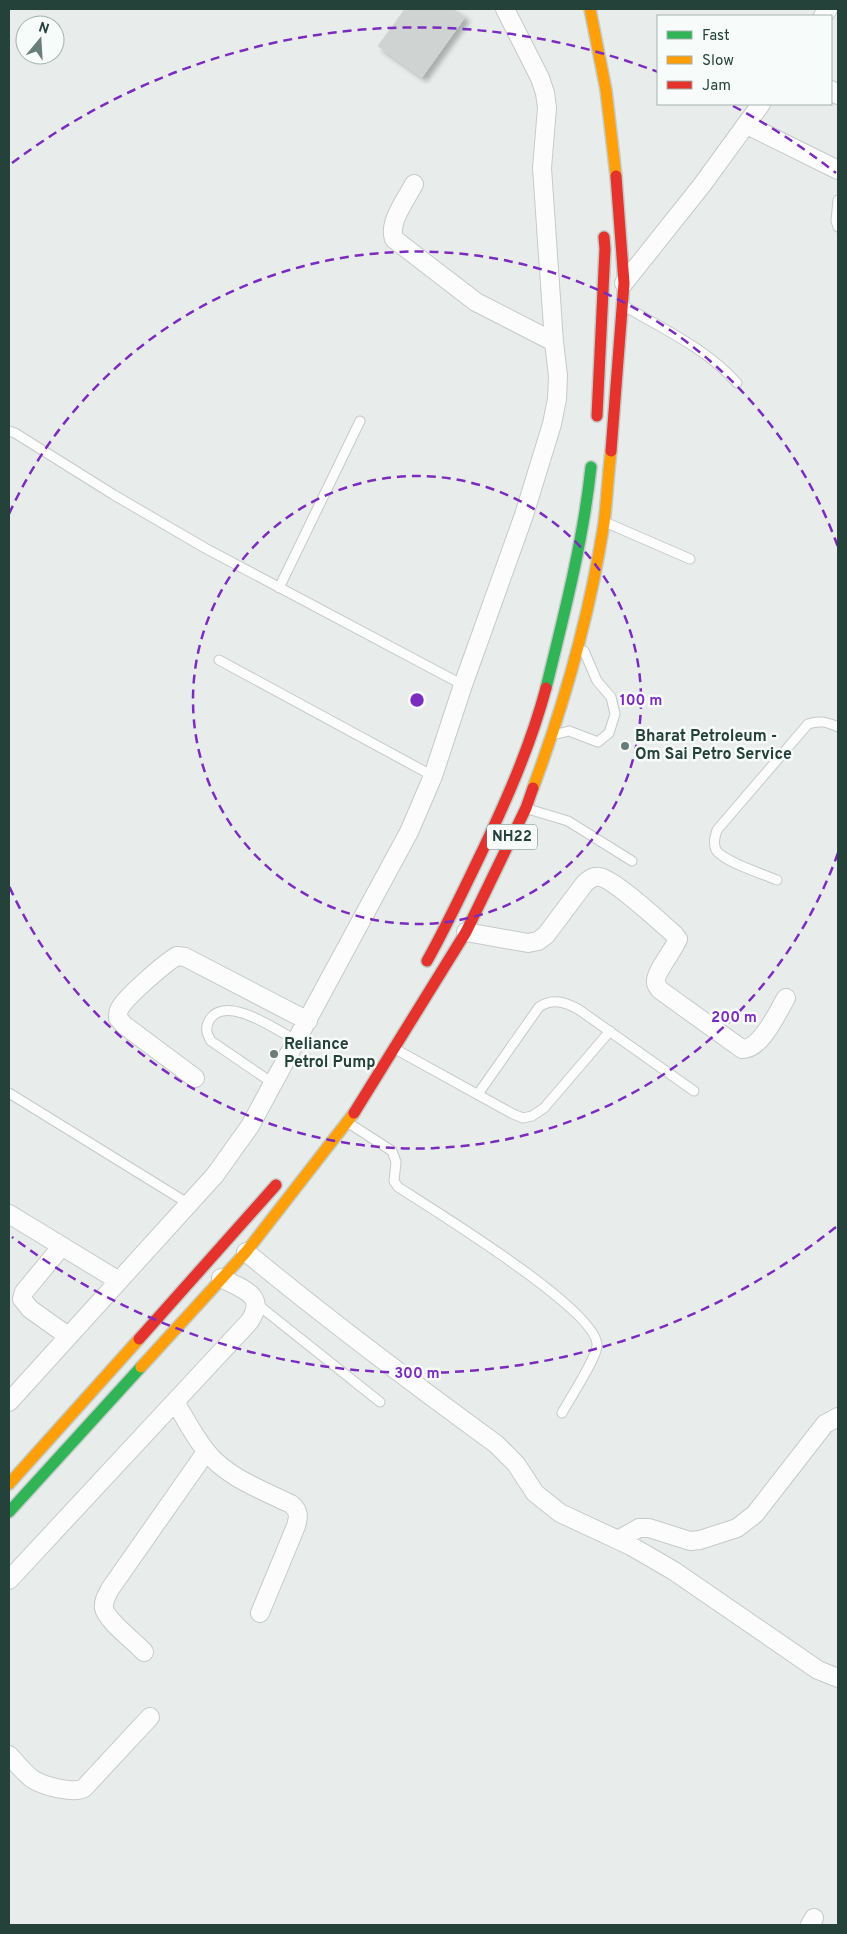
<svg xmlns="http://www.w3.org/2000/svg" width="847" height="1934" viewBox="0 0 847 1934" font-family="Overpass,sans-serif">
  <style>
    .building { fill: #cfd4d2; stroke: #d1d6d4; filter: url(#shadow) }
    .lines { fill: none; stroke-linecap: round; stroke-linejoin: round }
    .lane-casing { stroke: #c5cac8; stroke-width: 11 }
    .street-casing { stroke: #c5cac8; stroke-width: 20 }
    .fast-casing { stroke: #c3ccc9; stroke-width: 14 }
    .slow-casing { stroke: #c3ccc9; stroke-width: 14 }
    .jam-casing { stroke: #c3ccc9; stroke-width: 14 }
    .lane { stroke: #fcfcfc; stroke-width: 9 }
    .street { stroke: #fcfcfc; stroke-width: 18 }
    .fast { stroke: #30b455; stroke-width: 11 }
    .slow { stroke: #ff9f0a; stroke-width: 11 }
    .jam { stroke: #e5322d; stroke-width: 11 }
    .ring { fill: none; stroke: #7b2cbf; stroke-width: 2.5; stroke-dasharray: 9 6 }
    .poi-dot { fill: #697e78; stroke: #f7fbf9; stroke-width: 2 }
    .labels { text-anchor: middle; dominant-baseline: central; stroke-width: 5; stroke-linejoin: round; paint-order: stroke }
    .shield { fill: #f7fbf9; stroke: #637a73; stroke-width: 1 }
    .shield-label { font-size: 15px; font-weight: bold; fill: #24423a }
    .poi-label { font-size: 16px; font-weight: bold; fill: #24423a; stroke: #f7fbf9; text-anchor: start }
    .centre { fill: #7b2cbf; stroke: #f7fbf9; stroke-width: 2.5 }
    .ring-label { font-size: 15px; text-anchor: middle; font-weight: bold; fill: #7b2cbf; stroke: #f7fbf9; stroke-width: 5; stroke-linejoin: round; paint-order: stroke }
  </style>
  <defs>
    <filter id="shadow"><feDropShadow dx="4.5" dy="4.5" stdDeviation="2.5" flood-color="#0004"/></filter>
  </defs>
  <rect width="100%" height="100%" fill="#e8edeb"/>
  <!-- building -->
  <path class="building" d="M405,9H453L465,17L422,77L378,46Z"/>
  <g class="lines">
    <!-- lane casing -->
    <g class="lane-casing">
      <path id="lane" d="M838,200L836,221L838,227
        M626,307C665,330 707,349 737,383
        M9,431L15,433L114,495L205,548L463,685
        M607,523L690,559
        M279,588L360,421
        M219,660L433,776
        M557,734L569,731L598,742L609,733L615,714L611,697L597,681L584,651
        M528,809L568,821L632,861
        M777,880C763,874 724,862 716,850C713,843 715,837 717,830L808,724C820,720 827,722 838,727
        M397,1050L513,1114L523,1118L532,1116L544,1108L610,1031
        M274,1084L211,1041C206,1033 205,1027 210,1019C227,994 278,1031 297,1041
        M9,1093L189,1204
        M478,1094L539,1007C553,998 565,1002 578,1009L694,1091
        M350,1124L392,1151L396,1162L394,1181L398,1187C430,1208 600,1311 597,1346C596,1359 569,1400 562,1413
        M257,1304L380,1402"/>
    </g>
    <!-- street casing -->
    <g class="street-casing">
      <path id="street" d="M823,16L828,9
        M831,90L838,95
        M747,125L838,170
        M414,184C406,200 388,222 394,239L476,302L554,342
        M624,283L702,185L761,104
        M466,932L528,943L538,941L546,935L585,883C590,879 593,876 599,877C613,878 661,923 674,934L678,939C674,950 654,973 656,983C656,985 658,987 660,990L742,1049C761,1050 777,1013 786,998
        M195,1078L124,1025L118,1018C118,1015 118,1012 119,1010C124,998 165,963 177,956L185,957L308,1021
        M9,1214L119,1281
        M62,1246L24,1292L22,1299L30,1309L68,1336
        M246,1252C327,1319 411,1382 496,1444L516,1464L535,1493L560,1513L631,1546L674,1571L818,1670L838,1678
        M9,1402L215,1175L250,1126L409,832L433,776L463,685L524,515L552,424L557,399L558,376L554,342L542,168L547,108L545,93L540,78L505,9
        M175,1402C185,1418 194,1436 206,1451C226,1477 262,1490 291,1504C299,1511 299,1516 296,1526L260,1613
        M618,1540L639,1528H649L690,1541L700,1540L737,1528L755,1514L825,1424L838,1417
        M9,1580L249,1322C268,1295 242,1289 221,1278
        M144,1652C135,1642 106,1620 104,1608C103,1601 107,1595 110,1589L206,1452
        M9,1755C16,1763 23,1771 31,1778C42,1786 73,1794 84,1788L150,1717
        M810,1925L814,1918"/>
    </g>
    <!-- fast casing -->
    <g class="fast-casing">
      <path id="fast" d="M546,688C564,615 583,542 591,467
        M9,1512L141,1367"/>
    </g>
    <!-- slow casing -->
    <g class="slow-casing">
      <path id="slow" d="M590,9L606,90L616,176
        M533,788C565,702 590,613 604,523C607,500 608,475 611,451
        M141,1367L246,1252L354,1113
        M9,1484L139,1339"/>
    </g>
    <!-- jam casing -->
    <g class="jam-casing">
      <path id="jam" d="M597,416L605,249L604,237
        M611,451L624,283L616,176
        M427,961C445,929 461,895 477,862C504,806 530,748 546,688
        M354,1113L466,932L526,808L533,788
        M139,1339L276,1185"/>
    </g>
    <!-- lane -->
    <use href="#lane" class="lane"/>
    <!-- street -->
    <use href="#street" class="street"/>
    <!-- fast -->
    <use href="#fast" class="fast"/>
    <!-- slow -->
    <use href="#slow" class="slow"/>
    <!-- jam -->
    <use href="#jam" class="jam"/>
  </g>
  <!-- distance rings -->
  <g class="ring">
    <circle cx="417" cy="700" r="224"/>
    <path d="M838 853A448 448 0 0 1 9 886M9 514A448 448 0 0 1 838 547"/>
    <path d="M836 1227A673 673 0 0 1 12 1237M12 163A673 673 0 0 1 658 72M733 106A673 673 0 0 1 836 173"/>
  </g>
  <!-- markers -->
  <g class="poi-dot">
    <circle cx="625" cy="746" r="5"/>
    <circle cx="274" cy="1054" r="5"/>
  </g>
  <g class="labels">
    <!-- shield labels -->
    <rect class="shield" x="487" y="824.5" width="50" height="25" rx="4"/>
    <g class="shield-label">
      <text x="512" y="837">NH22</text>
    </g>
    <!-- poi labels -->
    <g class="poi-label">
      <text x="635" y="737">Bharat Petroleum -<tspan x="635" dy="18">Om Sai Petro Service</tspan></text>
      <text x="284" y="1045">Reliance<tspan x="284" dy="18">Petrol Pump</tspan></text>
    </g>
  </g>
  <circle cx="417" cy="700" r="8" class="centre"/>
  <g class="ring-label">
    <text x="641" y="705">100 m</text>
    <text x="734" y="1022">200 m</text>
    <text x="417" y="1378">300 m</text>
  </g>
  <!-- border -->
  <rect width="847" height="1934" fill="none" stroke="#24423a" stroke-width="20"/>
  <!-- legend -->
  <rect x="657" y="15" width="175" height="90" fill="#f7fbf9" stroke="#a3b1ad"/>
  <rect x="667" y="31" width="25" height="8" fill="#30b455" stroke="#a3b1ad"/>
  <text x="702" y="40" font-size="15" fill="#24423a">Fast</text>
  <rect x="667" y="56" width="25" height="8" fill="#ff9f0a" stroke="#a3b1ad"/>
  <text x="702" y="65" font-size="15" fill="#24423a">Slow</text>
  <rect x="667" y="81" width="25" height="8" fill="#e5322d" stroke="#a3b1ad"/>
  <text x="702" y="90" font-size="15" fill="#24423a">Jam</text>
  <!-- north arrow -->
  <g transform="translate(40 40) rotate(18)"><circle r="24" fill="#f7fbf9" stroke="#a3b1ad"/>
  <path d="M0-4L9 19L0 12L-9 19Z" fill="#697e78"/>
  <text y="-8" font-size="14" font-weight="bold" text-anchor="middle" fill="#24423a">N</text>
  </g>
</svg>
